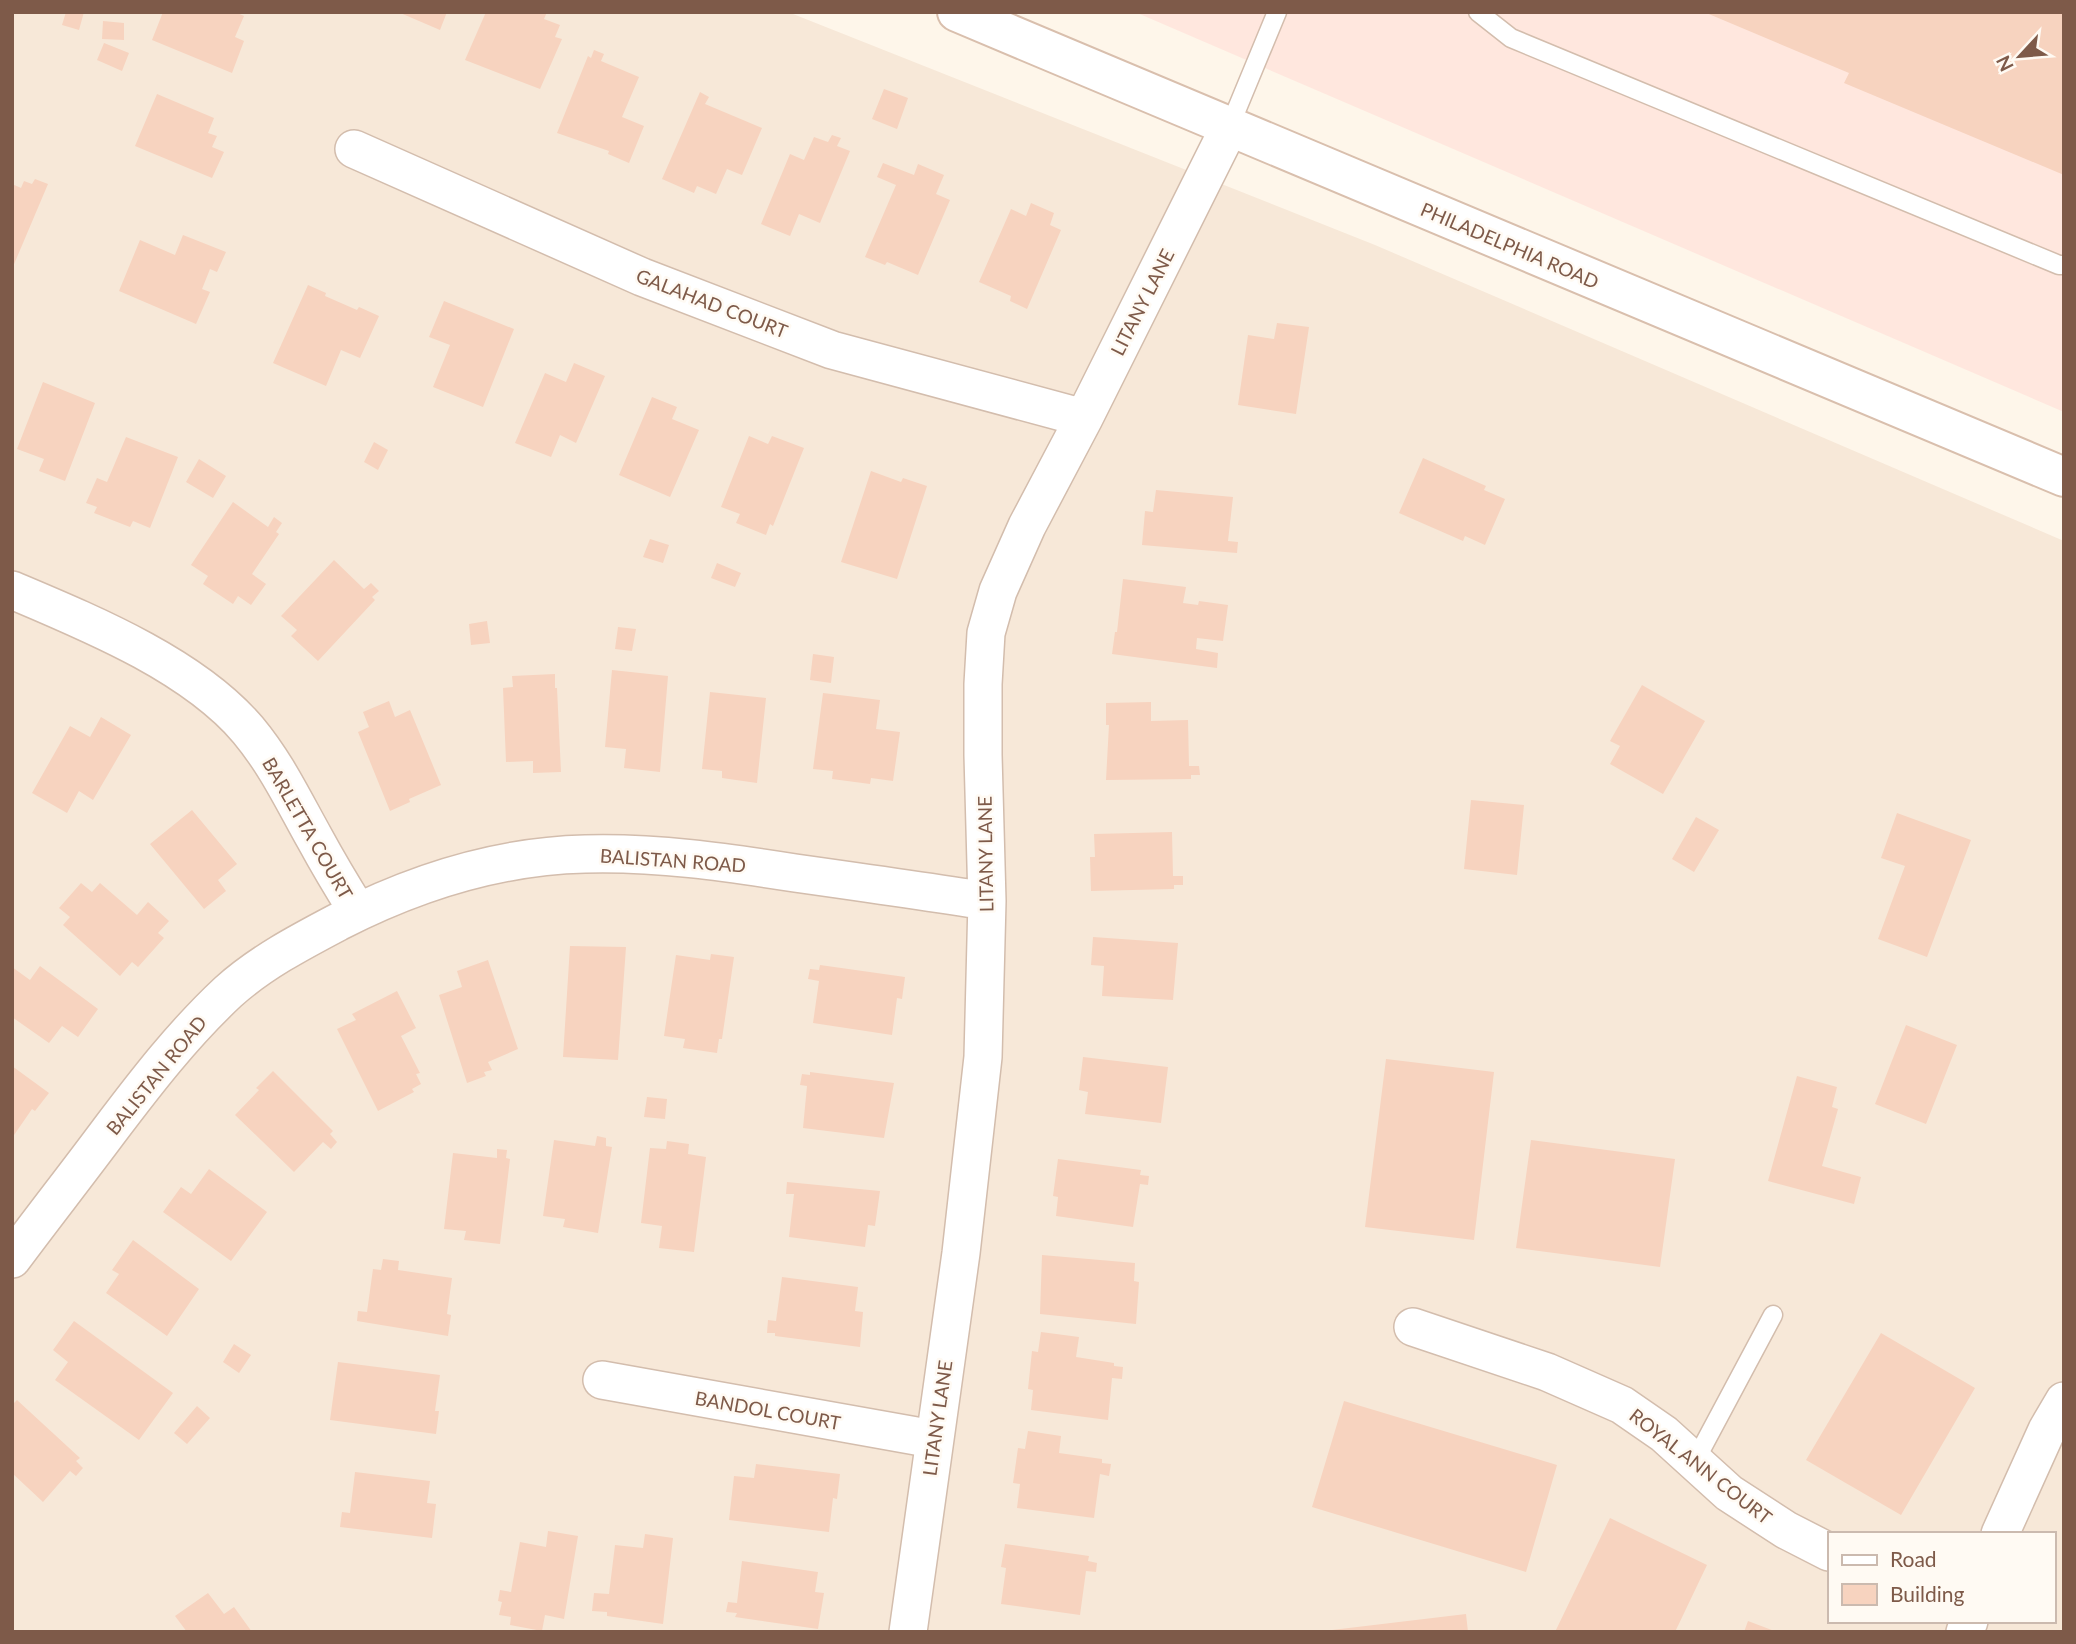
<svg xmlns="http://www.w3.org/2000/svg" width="2076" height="1644" viewBox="0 0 2076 1644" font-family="Lato,sans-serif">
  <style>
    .residential { fill: #f7e8d8; fill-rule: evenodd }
    .commercial { fill: #ffe7de }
    .building { fill: #f7d3bf }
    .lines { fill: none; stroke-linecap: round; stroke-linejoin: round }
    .lane-casing { stroke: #d3bdad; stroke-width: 21 }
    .street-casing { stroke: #d3bdad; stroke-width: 40 }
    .secondary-casing { stroke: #d9bfad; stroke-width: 42 }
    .lane { stroke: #fff; stroke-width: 18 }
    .street { stroke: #fff; stroke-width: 37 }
    .secondary { stroke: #fff; stroke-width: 38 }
    .labels { text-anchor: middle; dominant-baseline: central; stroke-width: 5; stroke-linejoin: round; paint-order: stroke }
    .street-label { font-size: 19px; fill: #7e5a49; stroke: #fffaf3 }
  </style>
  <rect width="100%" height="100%" fill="#fef6ea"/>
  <!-- residential -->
  <path class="residential" d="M12,12H788L1375,245L2064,541V1632H12ZM1829,1534H2053V1621H1829Z"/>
  <!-- commercial -->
  <path class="commercial" d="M1135,12H2064V412Z"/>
  <!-- building -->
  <path class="building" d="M66,12H84L79,30L62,25Z
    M163,12H235L244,16L235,37L244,41L232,73L152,40Z
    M398,12H447L440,30Z
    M486,12H547L544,19L560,25L555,37L562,39L540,89L465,60Z
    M1704,12H2064V175L1844,83L1849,73Z
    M103,21L124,23V40L102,39Z
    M104,43L129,53L122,71L97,60Z
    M594,50L604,54L601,61L639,77L622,117L644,126L629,163L608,154L609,151L557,133L588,56L591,58Z
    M884,89L908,98L897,129L872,119Z
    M700,92L709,97L705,104L762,128L742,175L727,169L716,194L697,186L694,193L662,179Z
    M157,94L214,118L208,133L217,136L212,147L224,152L212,178L135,146Z
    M832,135L841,138L837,146L850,151L820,223L799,214L790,236L761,224L790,154L804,160L814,137L828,142Z
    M883,163L914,175L918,164L944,175L936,194L950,200L918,275L887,262L885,265L865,257L896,185L877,177Z
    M35,179L48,184L12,269V184L21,188L24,181L32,184Z
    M1031,203L1054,213L1050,225L1061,230L1027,309L1010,301L1011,296L979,282L1011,209L1026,216Z
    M183,235L226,252L217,272L210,269L202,289L210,292L196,324L119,291L140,240L175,255Z
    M308,285L326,293L325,296L357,310L359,307L379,316L360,358L341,350L326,386L273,363Z
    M444,301L514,329L483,407L433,387L450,345L429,337Z
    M1277,323L1309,327L1296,414L1238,405L1248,335L1274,339Z
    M574,363L605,376L576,443L560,435L551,457L515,443L545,373L566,382Z
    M43,382L95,403L65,481L39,471L44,459L17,449Z
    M652,397L677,407L672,419L699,430L670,497L619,475Z
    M749,436L768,444L772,436L804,448L773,526L770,524L766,535L736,523L740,514L721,507Z
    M126,437L178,457L150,528L133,521L130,527L94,513L97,507L86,503L97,478L107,482Z
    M374,442L388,450L378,470L364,462Z
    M1423,458L1486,486L1484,490L1505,499L1485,545L1465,536L1463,541L1399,513Z
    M199,459L226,476L213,498L186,482Z
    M871,471L901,482L903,478L927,486L897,579L841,562Z
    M1156,490L1233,497L1228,541L1238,542L1237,553L1142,545L1145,511L1153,512Z
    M233,502L268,527L274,517L282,523L276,532L279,534L252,574L266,584L251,605L238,596L233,604L203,584L208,576L191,565Z
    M650,539L669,545L663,563L643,557Z
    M334,560L364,589L371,583L379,591L372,597L375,600L318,661L291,636L297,630L281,616Z
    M717,563L741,573L735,587L711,578Z
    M1123,579L1186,587L1183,603L1198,605L1199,601L1228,605L1223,641L1197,638L1196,649L1218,653L1217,668L1112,654L1115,632H1117Z
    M487,621L490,643L471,645L469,624Z
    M618,627L636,629L632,651L615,649Z
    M813,654L834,657L831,683L810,680Z
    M612,670L668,676L660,772L624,768L626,749L605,747Z
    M555,674V688H557L561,772L533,773V761L506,762L503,688L513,687L512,676Z
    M1642,685L1705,721L1663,794L1610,764L1620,746L1610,741Z
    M710,692L766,698L757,783L722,778V771L702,769Z
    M823,693L880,700L876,729L900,732L893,781L871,778L870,784L832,779L833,771L813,769Z
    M389,701L395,717L410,710L441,785L409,799L410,802L390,811L358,732L369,727L363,712Z
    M1151,702V721L1188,720L1189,766H1199L1200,775H1191V779L1106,780L1109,725H1106V703Z
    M101,717L131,735L93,800L79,791L67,813L32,793L70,726L90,737Z
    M1471,800L1524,805L1517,875L1464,869Z
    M192,810L237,864L218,880L226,891L204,909L150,844Z
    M1897,813L1971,840L1927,957L1878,939L1905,866L1881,858Z
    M1696,817L1719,830L1694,872L1672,859Z
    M1172,832L1173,876H1183V885H1174V889L1091,891L1090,857H1095L1094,834Z
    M81,883L92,892L100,883L137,915L148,902L169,921L158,933L164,938L138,967L132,962L120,976L63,925L70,917L59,908Z
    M1093,937L1178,943L1173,1000L1102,996L1104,966L1091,965Z
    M570,946L626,947L618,1060L563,1057Z
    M711,954L734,957L722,1039H719L717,1053L683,1048L685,1039L664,1036L676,955L710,960Z
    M488,960L518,1049L488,1062L492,1070L484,1072L486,1076L467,1083L439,995L462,987L457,971Z
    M820,965L905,977L902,999L897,998L892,1035L813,1023L819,981L808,979L810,969L819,970Z
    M40,966L98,1009L78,1037L62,1026L49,1043L12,1017V967L30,980Z
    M397,991L416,1028L401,1036L420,1073L416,1074L421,1084L412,1089L414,1092L378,1111L337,1029L356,1020L352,1014Z
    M1906,1025L1957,1045L1926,1124L1875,1104Z
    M1083,1057L1168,1067L1161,1123L1085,1114L1088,1092L1079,1090Z
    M1386,1059L1494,1072L1474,1240L1365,1227Z
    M12,1066L49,1093L35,1111L32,1109L12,1138Z
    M273,1071L333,1131L330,1134L337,1142L331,1149L323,1142L294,1172L235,1115L259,1090L256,1088Z
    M810,1072L894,1083L884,1138L803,1128L807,1086L800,1085L802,1074L810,1075Z
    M1797,1076L1837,1087L1832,1107L1838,1109L1822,1166L1861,1177L1854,1204L1768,1181Z
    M647,1097L667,1099L665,1119L644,1117Z
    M597,1136L606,1138V1146L612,1147L598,1233L563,1227L565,1219L543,1216L554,1140L595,1146Z
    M1531,1140L1675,1159L1660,1267L1516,1248Z
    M667,1141L689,1144L688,1154L706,1157L694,1252L659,1248L662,1226L641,1223L650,1148L666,1149Z
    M497,1149L507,1150L506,1158L510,1159L500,1244L464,1240L466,1231L444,1229L453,1153L497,1158Z
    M1058,1159L1141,1170L1140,1175L1149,1176L1148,1185L1140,1184L1133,1227L1056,1216L1058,1197L1053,1196Z
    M209,1169L267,1212L231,1261L163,1212L181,1187L191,1194Z
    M787,1182L880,1191L875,1226L868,1225L865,1247L789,1237L794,1194H786Z
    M133,1240L199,1289L167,1336L106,1293L119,1274L112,1270Z
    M1042,1255L1135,1263L1134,1281L1139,1282L1136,1324L1040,1314Z
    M383,1259L399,1261L398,1270L452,1278L447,1314L451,1315L448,1336L357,1321L358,1311L367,1312L373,1269L381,1270Z
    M782,1277L858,1287L855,1311L863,1312L860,1347L775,1336V1333H767L768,1320L776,1321Z
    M74,1321L173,1393L139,1440L55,1380L68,1362L53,1350Z
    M1041,1332L1079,1337L1076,1357L1114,1363V1366L1123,1367L1122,1379L1112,1378L1108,1420L1031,1410L1033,1390L1028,1389L1032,1351L1038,1352Z
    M1881,1333L1975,1388L1901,1515L1806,1460Z
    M234,1344L251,1355L239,1373L223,1362Z
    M338,1362L440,1375L435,1411H439L436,1434L330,1420Z
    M17,1400L80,1458L76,1461L83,1468L76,1476L70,1471L43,1502L12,1473V1405Z
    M1344,1401L1557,1465L1526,1572L1312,1507Z
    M197,1406L210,1418L187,1444L174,1433Z
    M1028,1431L1061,1436L1059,1453L1102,1459V1463L1111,1464L1109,1476L1100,1474L1094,1518L1017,1508L1020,1484L1013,1483L1018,1448L1025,1449Z
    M756,1464L840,1474L837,1499L833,1498L829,1532L729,1520L734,1476L754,1478Z
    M355,1472L430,1481L427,1503L436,1504L432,1538L340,1527L342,1512L350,1513Z
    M1610,1518L1707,1565L1675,1632H1555Z
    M548,1531L578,1536L564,1619L545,1615L542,1631L510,1625L511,1617L499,1615L502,1602L498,1601L500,1590L511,1592L520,1542L546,1547Z
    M645,1534L673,1538L663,1624L607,1616V1612L592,1611L594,1593L609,1594L615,1545L643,1548Z
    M1005,1544L1089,1556L1088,1561L1097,1563L1096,1572L1086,1571L1080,1615L1001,1604L1006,1568L1001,1567Z
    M742,1561L818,1572L815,1592L824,1593L818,1629L735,1617L737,1613L726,1612L728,1602L737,1603Z
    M208,1593L224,1614L234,1607L252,1632H187L175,1616Z
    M1466,1614L1468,1632H1332V1630Z
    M1748,1621L1777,1632H1744Z"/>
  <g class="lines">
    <!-- lane casing -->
    <g class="lane-casing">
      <path id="lane" d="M1478,12L1511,38L2059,265H2064
        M1229,128L1277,12
        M1695,1461L1773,1315"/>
    </g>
    <!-- street casing -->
    <g class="street-casing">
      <path id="street" d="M354,149L642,277L832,350L1084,418
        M12,590C90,623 193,665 248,730C277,765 293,800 315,839C328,863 343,888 358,912
        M12,1259C44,1216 77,1174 109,1131C146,1082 183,1034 228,992C260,963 300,942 338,922C414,883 499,856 585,854C656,852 725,862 795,873C859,882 923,891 987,901
        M1413,1327L1547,1372L1622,1405L1664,1434L1729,1493L1786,1530L1829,1552
        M602,1380L933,1439
        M2000,1534L2047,1430L2064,1401
        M908,1632L961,1253L983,1057L987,901L983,755V684L986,633L998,591L1027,526L1084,418L1229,128
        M1965,1632L1969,1621"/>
    </g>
    <!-- secondary casing -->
    <g class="secondary-casing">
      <path id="secondary" d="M957,12L2064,477"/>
    </g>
    <!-- lane -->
    <use href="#lane" class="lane"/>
    <!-- street -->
    <use href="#street" class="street"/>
    <!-- secondary -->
    <use href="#secondary" class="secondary"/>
  </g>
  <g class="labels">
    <!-- street labels -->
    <g class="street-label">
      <text transform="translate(1510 245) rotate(23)">PHILADELPHIA ROAD</text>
      <text transform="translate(1142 302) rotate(-63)">LITANY LANE</text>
      <text transform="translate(712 303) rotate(21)">GALAHAD COURT</text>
      <text transform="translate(308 828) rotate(60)">BARLETTA COURT</text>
      <text transform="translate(985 854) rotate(-91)">LITANY LANE</text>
      <text transform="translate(673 860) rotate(4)">BALISTAN ROAD</text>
      <text transform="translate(156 1075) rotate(-51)">BALISTAN ROAD</text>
      <text transform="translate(768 1410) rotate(10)">BANDOL COURT</text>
      <text transform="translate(937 1418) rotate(-82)">LITANY LANE</text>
      <text transform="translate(1701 1466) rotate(38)">ROYAL ANN COURT</text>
    </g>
  </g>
  <!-- border -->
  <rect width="2076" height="1644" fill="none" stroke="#7e5a49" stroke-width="28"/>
  <!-- legend -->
  <rect x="1828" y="1532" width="228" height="91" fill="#fffaf3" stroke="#cbbaaf" stroke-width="2"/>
  <rect x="1842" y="1555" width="35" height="10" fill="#ffffff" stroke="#cbbaaf" stroke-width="2"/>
  <text x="1890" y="1567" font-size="21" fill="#7e5a49">Road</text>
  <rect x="1842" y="1584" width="35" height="21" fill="#f7d3bf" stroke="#cbbaaf" stroke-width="2"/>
  <text x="1890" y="1602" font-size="21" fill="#7e5a49">Building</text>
  <!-- north arrow -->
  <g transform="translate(2020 56) rotate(244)" stroke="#fffaf3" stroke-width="5" paint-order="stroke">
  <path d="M0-5L12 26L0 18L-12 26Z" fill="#7e5a49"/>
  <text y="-10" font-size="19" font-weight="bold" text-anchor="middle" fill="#7e5a49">N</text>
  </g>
</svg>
